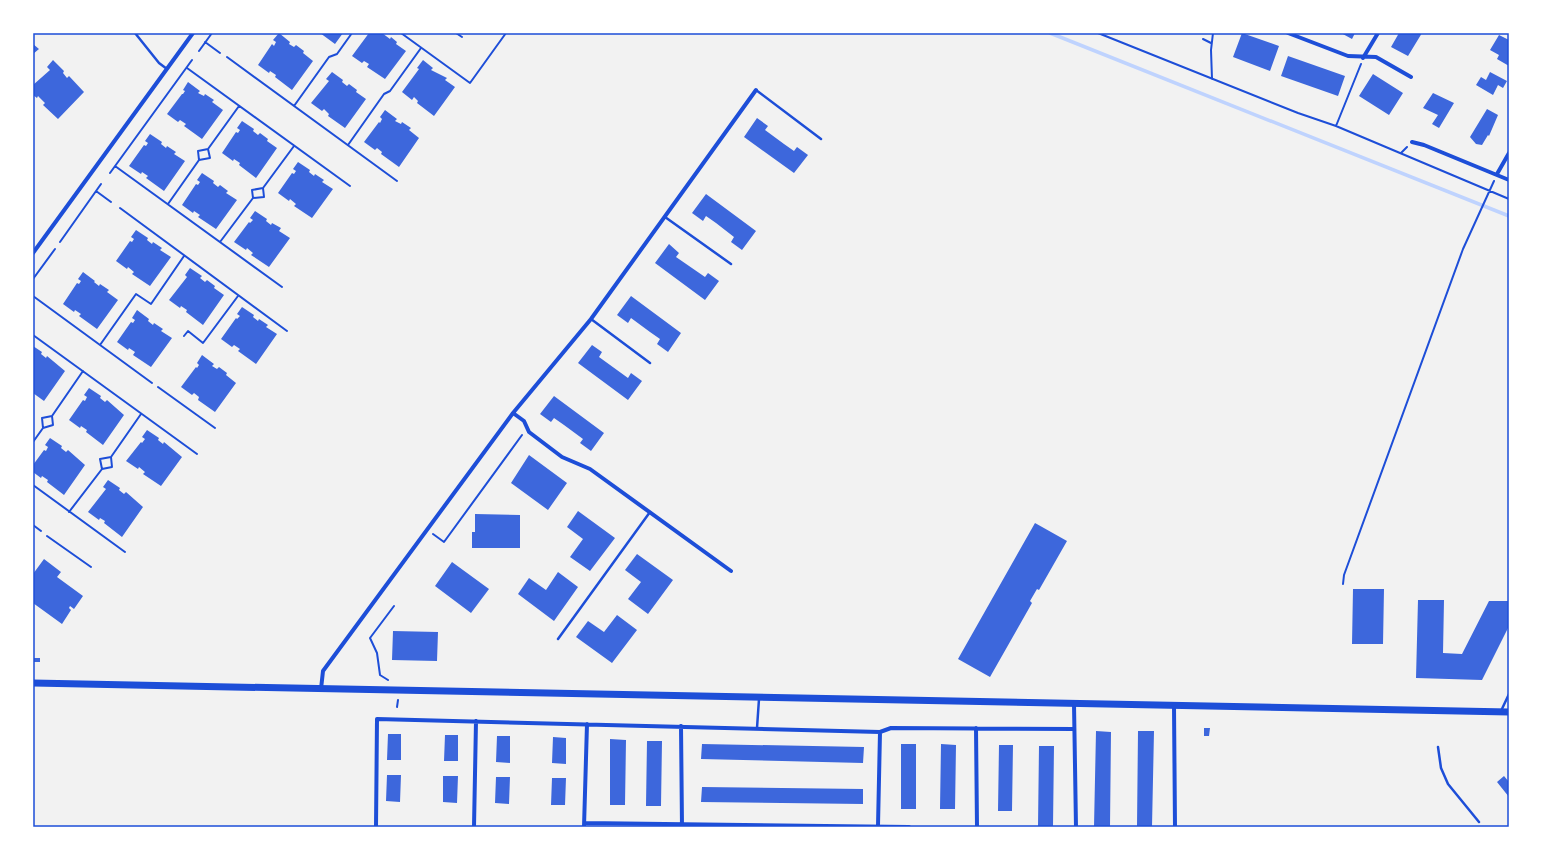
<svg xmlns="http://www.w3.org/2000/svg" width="1542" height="860" viewBox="0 0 1542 860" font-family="'DM Sans',sans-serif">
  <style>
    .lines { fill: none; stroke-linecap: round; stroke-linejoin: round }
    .stream { stroke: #bfd3fe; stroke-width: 3.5 }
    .building { fill: #3d67dc }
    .path { stroke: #1d4ed8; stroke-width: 2 }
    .service { stroke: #1d4ed8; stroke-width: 2.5 }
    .minor { stroke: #1d4ed8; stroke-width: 4 }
    .tertiary { stroke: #1d4ed8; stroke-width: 7 }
    .neatline { fill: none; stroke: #1d4ed8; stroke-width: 1.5 }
  </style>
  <rect width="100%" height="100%" fill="#f2f2f2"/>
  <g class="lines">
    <!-- stream -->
    <path class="stream" d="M1050,33L1509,216"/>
  </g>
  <!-- building -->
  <path class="building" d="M279,33L290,42L289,44L294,47L296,45L304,51L303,53L313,61L292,90L275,77L276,75L270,71L269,73L258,65L272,44L274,46L276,42L273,40Z
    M320,33H343L335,44Z
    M369,33H382L390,39L391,37L397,42L396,44L406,51L385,79L367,67L369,64L364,61L362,63L352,56Z
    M1242,33L1279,46L1270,71L1233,57Z
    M1341,33H1355L1352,39Z
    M1399,33H1422L1408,56L1391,47Z
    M1499,35L1509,40V66L1497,59L1499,55L1490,50Z
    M33,44L39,49L33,54Z
    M1288,56L1345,76L1338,96L1281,76Z
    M53,60L64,71L63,73L67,78L69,76L84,92L58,119L43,105L45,103L38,96L37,98L33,95V85L50,70L47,67Z
    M423,60L433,68L431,70L447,78L445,80L455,87L434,116L417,103L418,101L414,97L412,100L402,92L419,69L417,68Z
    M332,72L343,80L342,82L347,86L349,84L357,90L356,92L366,99L345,128L328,116L329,114L324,109L322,111L311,103L329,81L326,79Z
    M1490,72L1507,81L1503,88L1498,85L1493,95L1476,85L1481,77L1486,80Z
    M1373,74L1403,93L1389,115L1359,96Z
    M188,82L200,91L198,93L204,96L205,94L214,100L212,102L223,110L202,139L184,126L186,124L180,120L178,122L167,114L182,94H183L185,91L183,90Z
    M1433,93L1454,103L1439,128L1432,124L1438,115L1423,108Z
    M1487,109L1498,115L1489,136L1488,135L1482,145L1476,144L1470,137Z
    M385,110L397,119L395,121L401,124L402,122L411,128L409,130L419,138L399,167L381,154L382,152L377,148L375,150L364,142L379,122L380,123L382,119L380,117Z
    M757,118L768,126L765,130L784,144L794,151L797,147L808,155L794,173L744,137Z
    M242,121L254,129L253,131L258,135L260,133L268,139L267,141L277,148L256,178L239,165L240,163L234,159L233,161L222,153L236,132L238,133L240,130L237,128Z
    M150,134L162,142L161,144L166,148L167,146L176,152L174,154L185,161L164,191L146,178L148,176L142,172L141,174L129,166L144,145L146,146L148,143L145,141Z
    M298,162L310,170L309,172L314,176L315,174L324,180L322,182L333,189L312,218L294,206L296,204L290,199L289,201L278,193L292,173L294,174L296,171L293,169Z
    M202,173L214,181L213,183L218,187L220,185L228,191L226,193L237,200L216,229L198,217L200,215L194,211L193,213L182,205L196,184L198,185L200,182L197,180Z
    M706,194L756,231L742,250L731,242L734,237L716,223L706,216L703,221L692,213Z
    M255,211L267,219L266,221L271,225L272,223L281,228L279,231L290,238L269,267L251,255L253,253L247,248L246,250L234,242L249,222L250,223L253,220L250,218Z
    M136,230L148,238L147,240L152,244L153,242L162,248L160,250L171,257L150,286L132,274L134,272L128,267L127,269L116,261L130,241L132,242L134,239L131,237Z
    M669,244L679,253L676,257L705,277L708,273L719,281L705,300L655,263Z
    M190,268L202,276L200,278L205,282L207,280L215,286L214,288L224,295L203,325L186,312L187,310L181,306L180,308L169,300L187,277L185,275Z
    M83,272L95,281L94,282L99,286L100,284L109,290L107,292L118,300L97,329L79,316L81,314L75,310L74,312L63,304L77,283L79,284L81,281L78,279Z
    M631,296L681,333L668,352L657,344L660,339L650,332L631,318L628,323L617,315Z
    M242,307L254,315L253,317L258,321L259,319L268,325L266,327L277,334L256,364L238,351L240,349L234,345L232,347L221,339L236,318L237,319L240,316L237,314Z
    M137,310L149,319L148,321L153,325L154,323L163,329L161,331L172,338L151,367L133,355L135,352L129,348L128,350L117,342L131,322L133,323L135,320L132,318Z
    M592,345L602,352L599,357L628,378L631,373L642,381L628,400L578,363Z
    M33,346L42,352L41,354L46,358L47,356L65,371L44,401L33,393Z
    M202,355L214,364L212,366L217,369L219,367L227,373L226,375L236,383L215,412L198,400L199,397L194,393L192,395L181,387L196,367L197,368L199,365L197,363Z
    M89,388L101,396L100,398L105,402L107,400L124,415L103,445L86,432L87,430L81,426L80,428L69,420L83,400L85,401L87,397L84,395Z
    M554,396L604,433L591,451L580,443L583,439L564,425L554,418L551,422L540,414Z
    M147,430L159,438L158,440L163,444L164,442L182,457L161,486L143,474L145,472L139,467L138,469L126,461L141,442L142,443L145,439L142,437Z
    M50,438L62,446L61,448L66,452L68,450L85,465L64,495L47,482L48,480L42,476L41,478L33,472V465L44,450L46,451L48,447L45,445Z
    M529,455L567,483L548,510L511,483Z
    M108,480L120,488L119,490L124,494L126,492L143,507L122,537L104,523L105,521L100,518L99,520L88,512L106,489L103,487Z
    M578,511L615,538L590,571L570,557L583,539L567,527Z
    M475,514L520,515V548H472V532H475Z
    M1035,523L1067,541L1039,590L1037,589L1030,601L1032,603L990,677L958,659Z
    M637,554L673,580L648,614L628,599L641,582L625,570Z
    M44,559L61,572L57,577L83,596L74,609L70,606L69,608L71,610L62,624L33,603V574Z
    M452,562L489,589L471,613L435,586Z
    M558,572L578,587L554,621L518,594L529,578L546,590Z
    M1353,589H1384L1383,644H1352Z
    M1418,600H1444L1443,653L1462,654L1489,601H1509V626L1482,680L1416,678Z
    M617,615L637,630L612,663L576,637L588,621L604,632Z
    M393,631L438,632L437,661L392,660Z
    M33,658H40V662H33Z
    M1204,728H1210L1209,736H1204Z
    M1096,731L1111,732L1110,827H1094Z
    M1138,731H1154L1152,827H1137Z
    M388,734H401V760H387Z
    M445,735H458V761H444Z
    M497,736H510V763L496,762Z
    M553,737L566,738V764L552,763Z
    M610,739L626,740L625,805H610Z
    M647,741H662L661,806H646Z
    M702,744L864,747L863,763L701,759Z
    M901,744H916V809H901Z
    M941,744L956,745L955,809H940Z
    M999,745H1013L1012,811H998Z
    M1039,746H1054L1053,827H1038Z
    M387,775H401L400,802L386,801Z
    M443,776H458L457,803L443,802Z
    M1504,776L1509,782V797L1497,782Z
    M496,777H510L509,804L495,803Z
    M552,778H566L565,805H551Z
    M702,787L863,789V804L701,802Z"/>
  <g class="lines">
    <!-- path -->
    <path class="path" d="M401,33L470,83L506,33
      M456,33L462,37
      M1098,33L1298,113L1336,126L1509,199
      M1203,39L1211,43
      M205,42L220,53
      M199,51L212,33
      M227,57L397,181
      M187,68L350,186
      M1212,79L1211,50L1213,33
      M294,106L329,57L337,54L352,33
      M1336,126L1361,64
      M348,145L384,94L390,91L421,48
      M1401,153L1407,147
      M199,160L210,158L208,149
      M115,166L282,287
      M110,173L192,60
      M96,191L111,202
      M253,198L264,197L263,188
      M168,204L199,160L198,151L208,149L239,106
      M120,208L287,331
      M60,242L101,184
      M220,242L253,198L252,190L263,188L294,146
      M33,279L55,249
      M33,296L152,383
      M33,335L197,454
      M184,336L188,331L203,343L238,296
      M100,345L136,294L151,304L184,256
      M158,387L215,428
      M43,428L53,425L52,416
      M33,442L43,428L42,418L52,416L83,371
      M102,469L112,467L111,457
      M33,485L125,552
      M69,512L102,469L100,459L111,457L141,414
      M33,525L41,531
      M433,534L444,542L522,435
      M47,536L91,567
      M1343,584L1344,575L1463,249L1494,181
      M388,680L380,675L377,653L370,638L394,606
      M397,707L398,700
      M1458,827H1459"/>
    <!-- service -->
    <path class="service" d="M135,33L159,63L167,69
      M756,90L821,139
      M665,217L731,264
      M591,319L650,363
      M558,639L650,512
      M1501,711L1509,694
      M757,728L759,699
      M1438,747L1441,768L1448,784L1479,822"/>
    <!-- minor -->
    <path class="minor" d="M1288,33L1348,56L1376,57L1411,77
      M1363,58L1378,33
      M1412,142L1424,145L1509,180
      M1497,174L1509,153
      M33,253L193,33
      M513,413L524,421L529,432L562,457L590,469L731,571
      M321,689L323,671L513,413L591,319L756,90
      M1074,704L1076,827
      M1174,706L1175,827
      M681,726L682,827
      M976,728L977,827
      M585,823L909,827
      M878,826L880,732
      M376,827L377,719L880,732L891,728L1074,729
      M474,827L476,721
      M584,827L587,724"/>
    <!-- tertiary -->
    <path class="tertiary" d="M33,683L1509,712"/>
  </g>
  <!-- border -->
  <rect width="1542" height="860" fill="none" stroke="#ffffff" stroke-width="68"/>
  <rect x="34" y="34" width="1474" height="792" class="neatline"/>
</svg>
